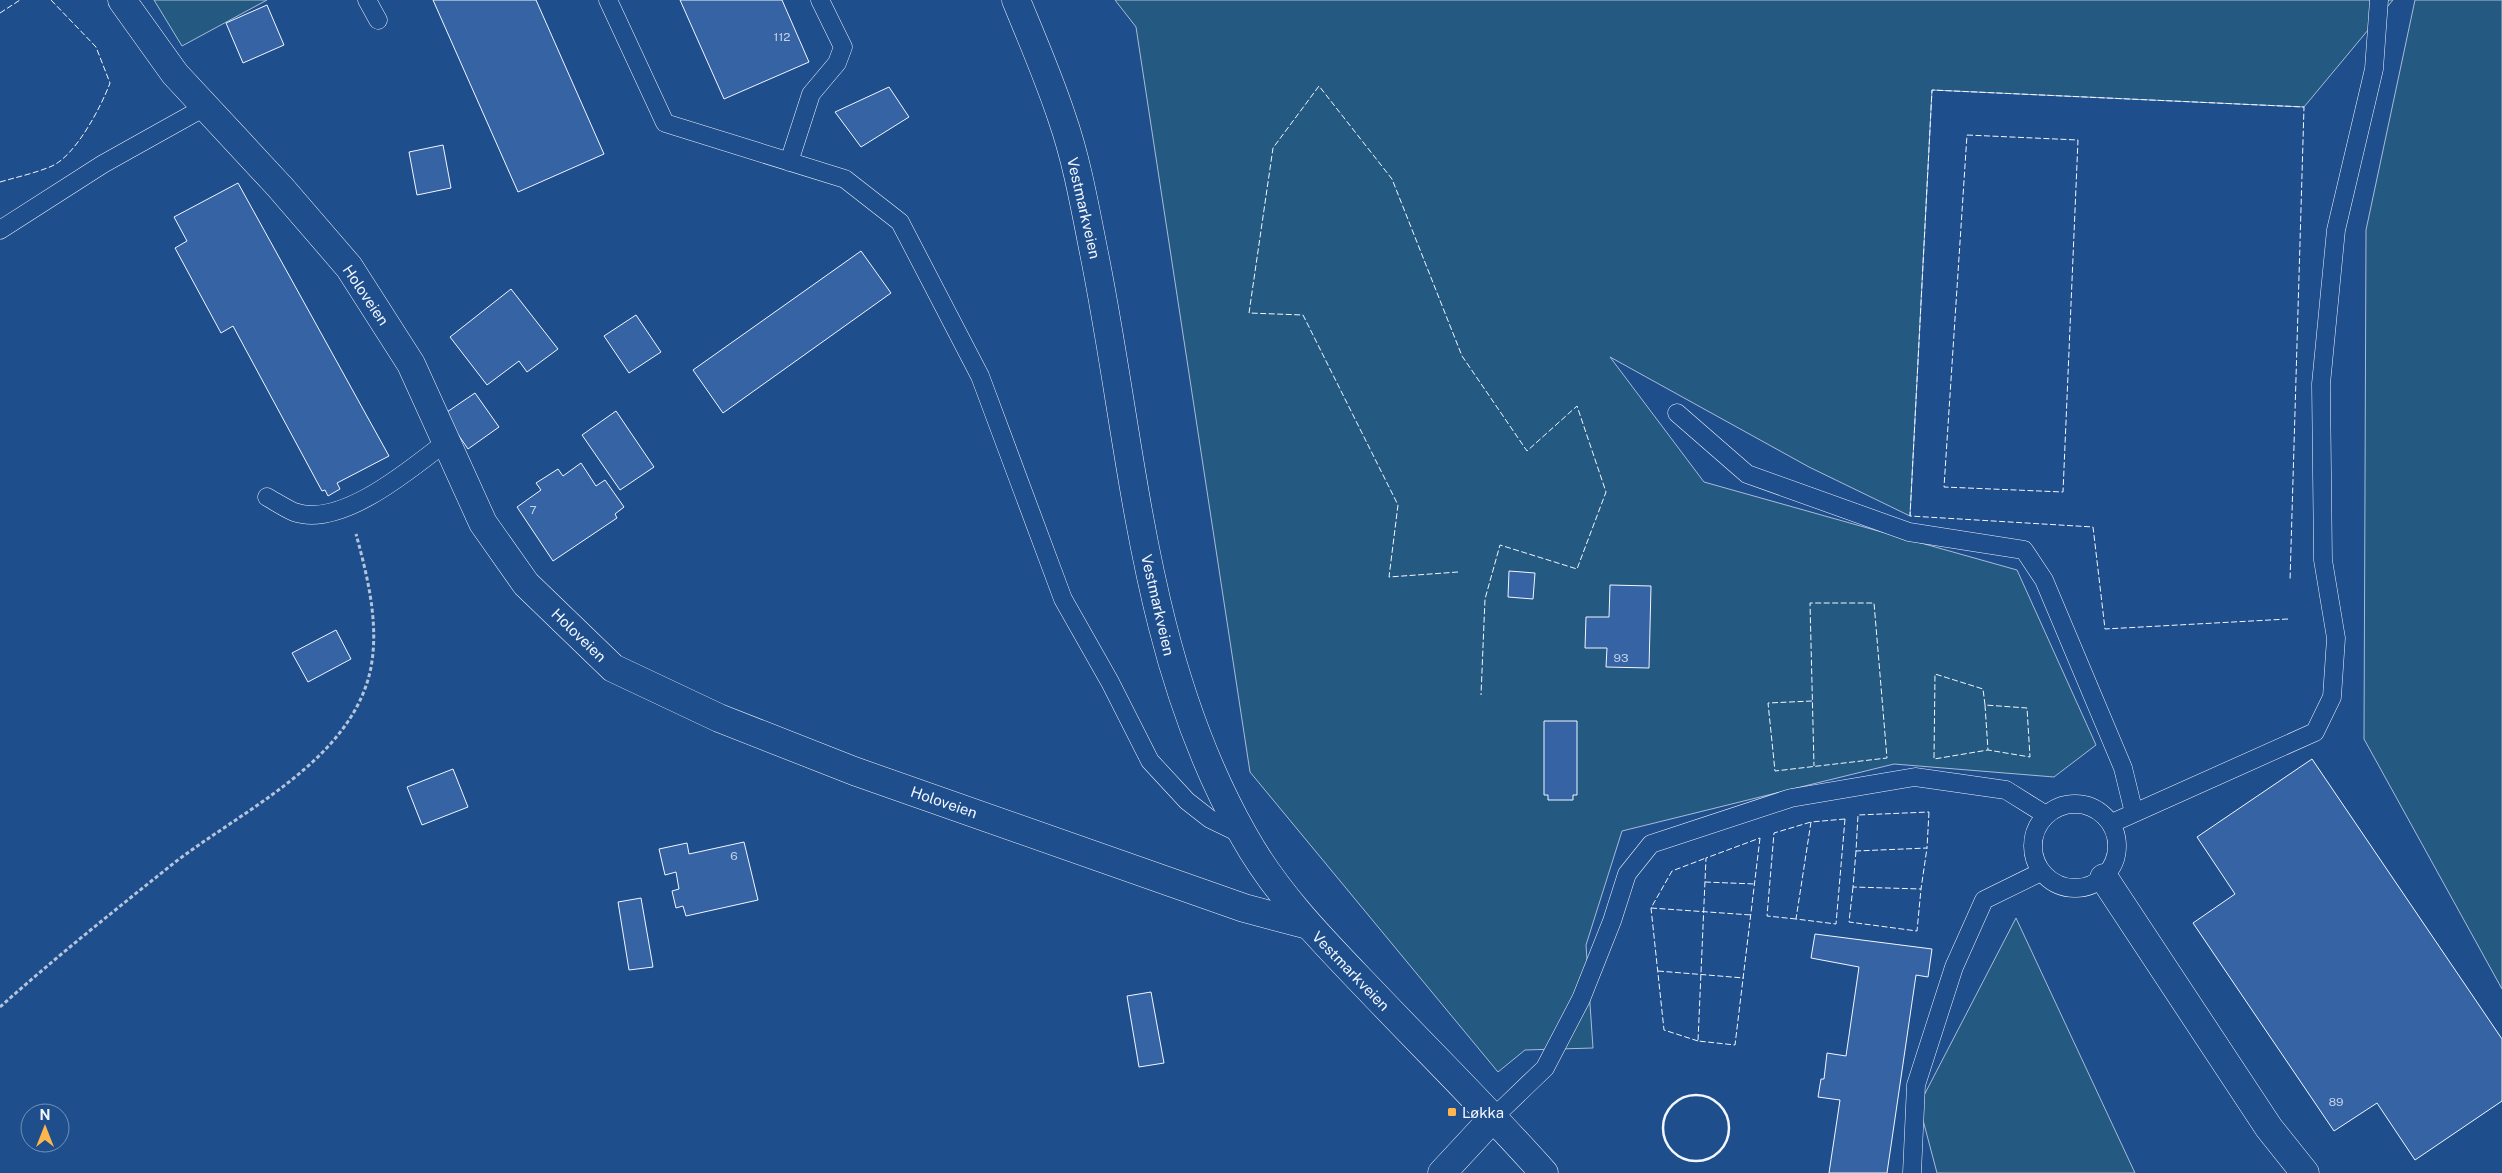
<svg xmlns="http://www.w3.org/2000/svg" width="2502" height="1173" viewBox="0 0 2502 1173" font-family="'Public Sans',sans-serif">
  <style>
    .green { fill: #245a82; stroke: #a8bbd7 }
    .building { fill: #3563a3; stroke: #f2f6ff }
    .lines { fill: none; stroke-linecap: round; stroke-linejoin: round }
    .service-casing { stroke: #f2f6ff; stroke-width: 19 }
    .minor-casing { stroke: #f2f6ff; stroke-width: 29 }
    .tertiary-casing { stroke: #f2f6ff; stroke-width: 29 }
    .path { stroke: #b3c4dc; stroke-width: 3; stroke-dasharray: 4 2.5; stroke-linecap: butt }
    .service { stroke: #1f4e8c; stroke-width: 18 }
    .minor { stroke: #1f4e8c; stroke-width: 28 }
    .tertiary { stroke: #1f4e8c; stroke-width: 28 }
    .fence { stroke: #f2f6ff; stroke-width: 1; stroke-dasharray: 6 2.5; stroke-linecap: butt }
    .wall { stroke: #f2f6ff; stroke-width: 2.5 }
    .poi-dot { fill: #ffb74d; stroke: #1f4e8c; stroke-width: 2 }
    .labels { text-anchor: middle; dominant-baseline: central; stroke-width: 4; stroke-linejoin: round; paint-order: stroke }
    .number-label { font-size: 12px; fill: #c3d1e8 }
    .street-label { font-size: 15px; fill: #f2f6ff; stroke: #1f4e8c }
    .poi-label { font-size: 15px; fill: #f2f6ff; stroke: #1f4e8c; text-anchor: start }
  </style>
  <rect width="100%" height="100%" fill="#1f4e8c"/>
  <!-- green -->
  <path class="green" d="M154,0H267L182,46Z
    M1115,0H2393L2304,107L1932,90L1910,516L1809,467L1610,357L1704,482L2017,570L2096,745L2054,777L1894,764L1622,831L1586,945L1593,1048L1525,1050L1498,1072L1250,772L1136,27Z
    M2415,0H2502V989L2364,739L2366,230Z
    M2016,918L2135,1173H1937L1919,1105Z"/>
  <!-- building -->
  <path class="building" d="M433,0H536L604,154L518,192Z
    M680,0H782L809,62L724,99Z
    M267,5L284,45L243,63L226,23Z
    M889,87L909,117L861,147L835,112Z
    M443,145L451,188L417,195L409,152Z
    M238,183L389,456L337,483L340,489L328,496L325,490L322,491L233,326L221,333L175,248L187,241L174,217Z
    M861,251L891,293L723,413L693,370Z
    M511,289L558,349L527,372L519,361L487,385L450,337Z
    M636,315L661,352L629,373L604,336Z
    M475,393L499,427L468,449L444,414Z
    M616,411L654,467L620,490L582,435Z
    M581,463L596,486L605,480L624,507L615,514L617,518L553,561L517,507L541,490L536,483L558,469L563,476Z
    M1509,571L1535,573L1533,599L1508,597Z
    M1610,585L1651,586L1649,668L1606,667L1607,648H1585L1586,617H1609Z
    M336,630L351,659L308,682L292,653Z
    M1544,721H1577V795H1573V800H1548V795H1544Z
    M2312,759L2502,1039V1101L2415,1160L2377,1103L2334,1131L2193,923L2235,894L2197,837Z
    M453,769L468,807L422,825L407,787Z
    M744,842L758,900L686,916L683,906L676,908L672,891L679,889L676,872L665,875L659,849L687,843L689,854Z
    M641,898L653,967L629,970L618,902Z
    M1815,934L1932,949L1928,977L1916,975L1887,1173H1829L1840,1100L1818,1097L1821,1079H1824L1827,1053L1846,1056L1859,967L1811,958Z
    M1151,992L1164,1063L1139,1067L1127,996Z"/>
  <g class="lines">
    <!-- service casing -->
    <g class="service-casing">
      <path id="service" d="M367,0L378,20
        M608,0L665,123L845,179L900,222L980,376L1063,599L1110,682L1150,761L1187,801L1210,819L1243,835
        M789,162L811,94L837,63L843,47L820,0
        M0,230L103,164L205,107
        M1677,413L1747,474L1909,532L2024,550L2044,580L2123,768L2134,813
        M267,497C276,502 285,508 294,512C341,529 412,468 447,441
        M2033 846a42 42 0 1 1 84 0a42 42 0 1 1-84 0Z
        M2112,823L2315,732L2332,697L2336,638L2323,560L2321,384L2336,230L2374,69L2379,0
        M1494,1117L1545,1068L1581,999L1612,921L1627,874L1651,844L1791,798L1915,777L2006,790L2046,815
        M1912,1173L1916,1085L1954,967L1984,900L2041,872"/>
    </g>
    <!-- minor casing -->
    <g class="minor-casing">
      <path id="minor" d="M122,0L175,74L280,187L349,267L411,364L483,523L526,584L613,668L719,718L854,771L1244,908L1308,925
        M2104,878L2269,1128L2305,1173
        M1442,1173L1494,1117"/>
    </g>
    <!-- tertiary casing -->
    <g class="tertiary-casing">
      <path id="tertiary" d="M1016,0C1032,39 1049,78 1062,118C1077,161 1085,208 1094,253C1134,452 1142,656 1244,836C1277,895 1324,942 1370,990C1428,1051 1488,1110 1544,1173"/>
    </g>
    <!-- path -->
    <path class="path" d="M0,1007C56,957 115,910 174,863C241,811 349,762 370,672C380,627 368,578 356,534"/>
    <!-- service -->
    <use href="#service" class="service"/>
    <!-- minor -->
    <use href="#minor" class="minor"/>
    <!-- tertiary -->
    <use href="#tertiary" class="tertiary"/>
    <!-- fence -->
    <path class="fence" d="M0,13L20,0
      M1967,135L2078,140L2063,492L1944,487Z
      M0,182C17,177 36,173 52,166C76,155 101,107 110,83L96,47L51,0
      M1458,572L1389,577L1398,505L1303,315L1249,313L1273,148L1319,86L1392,179L1462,356L1527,451L1577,406L1606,492L1577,569L1500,545L1485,599L1481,695
      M2288,619L2105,629L2093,527L1910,516L1932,90L2304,107L2290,581
      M1812,701L1768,703L1775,771L1887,758L1874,603H1810L1814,766
      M1985,705L1983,689L1935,674L1934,759L1988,750L2030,757L2027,708L1985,705L1988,750
      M1929,812L1927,848L1856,851L1858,815Z
      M1845,819L1836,924L1796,919L1811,822Z
      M1760,838L1735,1045L1698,1041L1706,858Z
      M1856,851L1853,887L1921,889L1927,848
      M1705,882L1755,884
      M1853,887L1849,922L1917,931L1921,889
      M1651,908L1751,915
      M1796,919L1767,916L1774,833L1811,822
      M1658,971L1744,978
      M1698,1041L1664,1030L1651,908L1672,871L1706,858"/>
    <!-- wall -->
    <path class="wall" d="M1663 1128a33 33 0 1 1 66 0a33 33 0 1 1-66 0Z"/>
  </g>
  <!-- markers -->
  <rect class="poi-dot" x="1447" y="1107" width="10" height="10" rx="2.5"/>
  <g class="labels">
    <!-- number labels -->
    <g class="number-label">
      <text x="782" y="37">112</text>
      <text x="533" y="510">7</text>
      <text x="1621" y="658">93</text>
      <text x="734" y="856">6</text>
      <text x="2336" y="1102">89</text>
    </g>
    <!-- street labels -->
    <g class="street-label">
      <text transform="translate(1084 208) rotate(77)">Vestmarkveien</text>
      <text transform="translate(366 295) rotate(56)">Holoveien</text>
      <text transform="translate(1158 605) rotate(77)">Vestmarkveien</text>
      <text transform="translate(579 635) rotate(44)">Holoveien</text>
      <text transform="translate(944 802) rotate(19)">Holoveien</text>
      <text transform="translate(1351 971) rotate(46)">Vestmarkveien</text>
    </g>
    <!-- poi labels -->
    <g class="poi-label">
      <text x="1462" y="1112">Løkka</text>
    </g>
  </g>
  <!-- north arrow -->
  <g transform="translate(45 1128)"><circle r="24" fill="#1f4e8c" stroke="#7391ba"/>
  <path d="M0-4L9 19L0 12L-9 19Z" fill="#ffb74d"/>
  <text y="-8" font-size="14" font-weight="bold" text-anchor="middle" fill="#f2f6ff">N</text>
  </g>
</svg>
